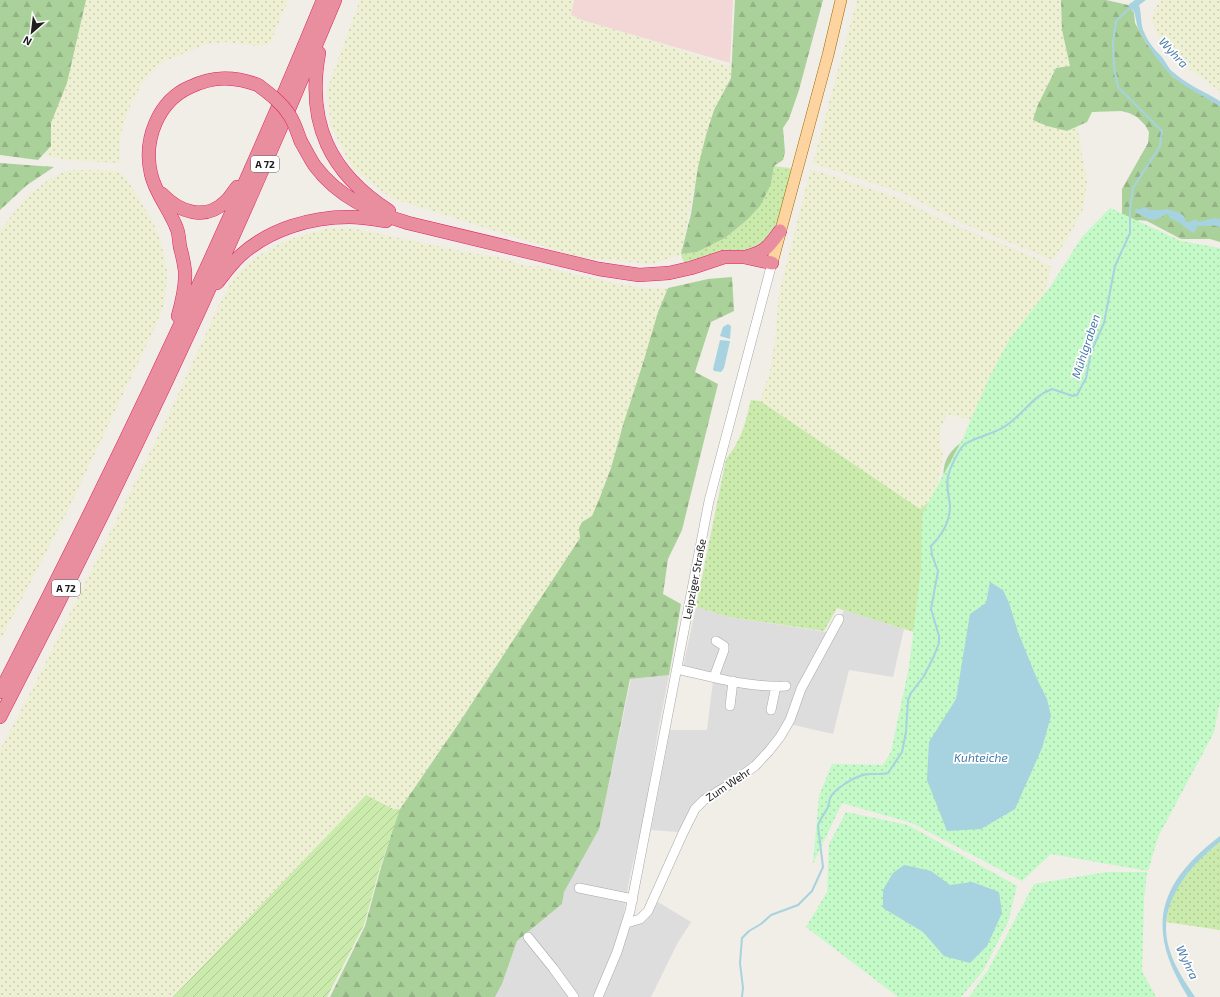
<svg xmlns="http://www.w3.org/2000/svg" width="1220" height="997" viewBox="0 0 1220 997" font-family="'Exo 2',sans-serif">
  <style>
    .residential { fill: #dedddd }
    .commercial { fill: #f2d7d6 }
    .farmland { fill: url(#farmland-dots) }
    .grass { fill: url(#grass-dots) }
    .forest { fill: url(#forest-firs) }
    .park { fill: url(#park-dots) }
    .garden { fill: url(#garden-furrows) }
    .water { fill: #a7d2df }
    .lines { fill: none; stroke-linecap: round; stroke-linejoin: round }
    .stream { stroke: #a7d2df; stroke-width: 2 }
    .minor-casing { stroke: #a7a7a7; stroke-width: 10 }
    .major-casing { stroke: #9d6800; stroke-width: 12 }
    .highway-casing { stroke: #de2465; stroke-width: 14 }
    .minor { stroke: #fff; stroke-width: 9 }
    .major { stroke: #fdd49f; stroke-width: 11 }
    .highway { stroke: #e98e9f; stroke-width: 13 }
    .highway-bridge-casing { stroke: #de2465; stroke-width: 14; stroke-linecap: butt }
    .highway-bridge { stroke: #e98e9f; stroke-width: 13 }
    .labels { text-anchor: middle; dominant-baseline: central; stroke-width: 3.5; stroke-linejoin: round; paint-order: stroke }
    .shield { fill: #fff; stroke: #636363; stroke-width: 1 }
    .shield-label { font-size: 10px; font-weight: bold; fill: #202020 }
    .street-label { font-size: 11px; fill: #202020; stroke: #fff }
    .water-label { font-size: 12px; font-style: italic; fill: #477aaa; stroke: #fff }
  </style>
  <defs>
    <pattern id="farmland-dots" width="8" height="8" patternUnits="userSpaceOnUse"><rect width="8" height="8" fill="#edf0d2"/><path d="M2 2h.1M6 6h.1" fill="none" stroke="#cbceb4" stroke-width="1.8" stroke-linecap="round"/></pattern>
    <pattern id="grass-dots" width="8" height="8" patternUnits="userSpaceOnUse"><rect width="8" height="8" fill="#cbebac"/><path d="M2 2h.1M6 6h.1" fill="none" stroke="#aec994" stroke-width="1.8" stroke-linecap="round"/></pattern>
    <pattern id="forest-firs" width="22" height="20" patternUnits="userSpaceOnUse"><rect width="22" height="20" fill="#abd19b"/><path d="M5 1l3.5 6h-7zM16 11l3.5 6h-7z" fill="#93b385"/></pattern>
    <pattern id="park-dots" width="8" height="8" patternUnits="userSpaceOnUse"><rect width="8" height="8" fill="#c4fac8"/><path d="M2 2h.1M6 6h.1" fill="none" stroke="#a8d6ac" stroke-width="1.8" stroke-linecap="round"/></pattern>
    <pattern id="garden-furrows" width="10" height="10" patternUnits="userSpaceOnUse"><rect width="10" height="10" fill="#cbebac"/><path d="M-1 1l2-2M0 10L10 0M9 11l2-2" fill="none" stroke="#aec994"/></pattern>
  </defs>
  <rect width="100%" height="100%" fill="#f1ede7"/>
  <!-- residential -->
  <path class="residential" d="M696,607L729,617L833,633L844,610L904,629L893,677L849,670L833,734L794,725L782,730L747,769L700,799L678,832L651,830L670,730H707L714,673L683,667Z
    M669,675L658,731L645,813L630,876L623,917L642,923L647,920L658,902L691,922L677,944L651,997H495L502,984L517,941L562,904L564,892L605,802L631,679Z"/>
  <!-- commercial -->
  <path class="commercial" d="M574,0H733L730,63L585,21L570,15Z"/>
  <!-- farmland -->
  <path class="farmland" d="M83,0H288L270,43L259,46L226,42L206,44L163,62L145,79L132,101L123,124L119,145L120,163L69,160L47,156L45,148Z
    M360,0H574L571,15L585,21L650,40L731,67V78L714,110L706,135L698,167L681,254L653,264L578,257L391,198L352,168L331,126L327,90Z
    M857,0H1061L1062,30L1070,66L1052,76L1037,107L1067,131L1077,126L1087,183L1083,209L1070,234L1053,260L960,222L903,193L813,163Z
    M1163,0H1220V91L1177,60L1162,43L1152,20L1154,11L1157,5Z
    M811,169L898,198L944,221L1036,258L1051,267L1033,339L976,422L951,414L946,417L941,427L939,441L943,456L935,497L920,509L760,401L770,371L775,342L779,293Z
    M80,170L117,171L126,178L153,222L159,237L164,255L167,272L166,288L164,304L155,327L64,518L0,640V230L27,197L48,180L66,171Z
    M330,228L356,229L461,251L502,258L525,266H538L617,284L652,289L668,288L658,312L643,363L623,425L611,468L600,497L592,516L582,522L579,528L580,538L459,723L400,809H393L366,795L173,997H0V750L33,688L169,414L220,303L235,276L258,256L287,240Z"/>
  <!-- grass -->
  <path class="grass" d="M774,166L790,168L792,171L778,221L771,237L758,249L684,263L681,254L697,252L725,238L747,220L771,184Z
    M751,400L760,401L920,509L935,497L925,635L904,629L837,608L824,631L729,617L696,607L726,459C742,439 745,424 751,400Z
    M1220,842V930L1166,922C1168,915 1168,908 1171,901C1179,879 1202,856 1220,842Z"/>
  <!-- forest -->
  <path class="forest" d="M0,0H86L67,83L51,123V146L38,160L0,155Z
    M735,0H823L799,90L789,119L783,128L785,152L783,160L774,166L771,184L760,206L747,220L725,238L697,252L681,254L691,214L698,167L706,135L714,110L731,78Z
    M1061,0H1106L1128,5L1134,13L1135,23L1147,44L1173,77L1220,106V242L1210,239H1181L1147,221L1139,220L1134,224L944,481C941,458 953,447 972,435L1122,217V189L1148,143L1149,132L1145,125L1137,117L1129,113L1121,111L1092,112L1087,122L1067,131L1047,126L1033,120L1037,107L1056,68L1070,66L1062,30Z
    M0,163L54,167L27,185L0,210Z
    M732,277L734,311L711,322L695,372L718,384L682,530L668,559L663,594L681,604L669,675L630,679L605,802L599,829L564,892L562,904L517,941L502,984L495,997H330L365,926L380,871L398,812L459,723L580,538L579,528L582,522L592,516L600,497L611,468L623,425L643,363L658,312L668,288L708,279Z"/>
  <!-- park -->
  <path class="park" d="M1110,208L1181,241L1220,248V701L1214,732L1158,837L1148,871L1051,854L1022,881L912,823L842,803L813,864L819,796L832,764L883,765L891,752L909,667L921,569L922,515L963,438L989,378L1009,340L1050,287L1082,237Z
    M846,812L908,825L1017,886L1008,922L983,971L961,997H898L806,927L827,892L829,844Z
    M1107,872H1147L1144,899L1142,971L1156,997H969L988,970L1034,884Z"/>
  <!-- garden -->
  <path class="garden" d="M366,795L393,809H400L379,871L364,925L327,997H173Z"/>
  <!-- water -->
  <path class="water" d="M1135,0H1146L1139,5C1142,14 1140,24 1144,32C1148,42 1155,50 1162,57C1166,62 1168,68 1173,72C1186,84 1205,92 1220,101V106C1204,96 1187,89 1173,77C1161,66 1148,46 1140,32C1136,26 1136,15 1134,12C1132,10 1130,8 1128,5Z
    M1143,207L1154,211L1166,209L1178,212L1184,216L1186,222H1190L1196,219L1199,222L1213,218L1220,219V226L1214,224L1209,226H1197L1195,232L1193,233L1184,227L1180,223L1170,218L1168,214H1166C1150,225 1148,218 1135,212L1136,208L1139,210Z
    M728,324L731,326L730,339L720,336L723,327Z
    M720,340L730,341L724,368L721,372L714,371L713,369Z
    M990,582L1003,590L1009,603L1018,632L1037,679L1047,699L1051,716L1042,748L1015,809L981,829L947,831L927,780L929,742L956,699L970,614L986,603Z
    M1220,836V842C1188,867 1156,905 1169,948C1174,966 1185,982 1195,997H1188C1145,929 1157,884 1220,836Z
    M904,865L931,871L950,885L972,882L999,892L1002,913L987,946L970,963L944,956L923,932L883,908V890L893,873Z"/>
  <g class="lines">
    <!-- stream -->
    <path class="stream" d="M1153,211H1162
      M1212,224L1220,226
      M742,997L743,988L740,963L742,938L749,931L761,924L771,915L798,905L812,891L823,867L818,826C820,818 825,814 828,807C829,804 829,801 830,798C834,789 853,778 863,775C870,773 880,775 888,773L902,752L906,732L908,700L911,693L924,676L934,656L939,643V636L931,609L938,571L932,555L931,546C942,535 950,522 950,506C949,495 945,483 949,473C951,466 960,447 965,444C978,436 995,434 1007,425C1023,414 1033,396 1052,389L1073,396L1077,395L1086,378L1091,352L1104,323L1115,266L1130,233V209L1133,188L1160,146L1162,131L1118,87L1114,67L1113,43L1116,21L1131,7"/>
    <!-- minor casing -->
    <g class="minor-casing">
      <path id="minor" d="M677,669C713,677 749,688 786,686
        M714,677L724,650V646L716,641
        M730,706L733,681
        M771,710L776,686
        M579,888L633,899
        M627,923L640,919L648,911L683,833L695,809L704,800L730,784L755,766L769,751L780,737L790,720L801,689L839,619
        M528,937L553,968L574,997
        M598,997L617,952L630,911L709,501L772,263"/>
    </g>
    <!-- major casing -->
    <g class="major-casing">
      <path id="major" d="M772,263L828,55L841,0"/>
    </g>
    <!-- highway casing -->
    <g class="highway-casing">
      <path id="highway" d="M319,53C306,123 330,173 389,211
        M301,142C306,150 310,159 315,166C338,197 372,212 408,223L599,269L639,275L669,273L691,268L724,257H744L772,263
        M162,194C179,212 205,221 225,202C230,198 233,192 237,187
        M746,257C767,251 768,247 780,231
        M217,283C224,274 232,263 241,255C270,229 311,217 349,217C361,217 374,219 386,221
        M178,316C182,302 186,285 185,271C184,263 182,254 180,247C179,241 179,234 177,229C170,210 155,193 151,174C143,140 158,101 190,87C213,76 234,76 258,85
        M0,692C116,466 226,236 323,0
        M0,717C122,483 234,244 335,0"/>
    </g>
    <!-- minor -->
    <use href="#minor" class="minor"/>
    <!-- major -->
    <use href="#major" class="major"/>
    <!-- highway -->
    <use href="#highway" class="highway"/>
    <!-- highway-bridge casing -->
    <g class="highway-bridge-casing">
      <path id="highway-bridge" d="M258,85C270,94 282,103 290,116C295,124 298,134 301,142"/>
    </g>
    <!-- highway-bridge -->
    <use href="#highway-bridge" class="highway-bridge"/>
  </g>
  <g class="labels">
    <!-- shield labels -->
    <g class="shield">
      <rect x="251" y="156" width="28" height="16" rx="3"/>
      <rect x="52" y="580" width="28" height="16" rx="3"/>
    </g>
    <g class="shield-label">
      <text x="265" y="164">A 72</text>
      <text x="66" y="588">A 72</text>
    </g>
    <!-- street labels -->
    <g class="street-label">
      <text transform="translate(694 579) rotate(-79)">Leipziger Straße</text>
      <text transform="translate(728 784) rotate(-34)">Zum Wehr</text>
    </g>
    <!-- water labels -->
    <g class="water-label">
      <text transform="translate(1174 52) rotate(47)">Wyhra</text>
      <text transform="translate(1085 346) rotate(-72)">Mühlgraben</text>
      <text x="981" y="757">Kuhteiche</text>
      <text transform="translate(1188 962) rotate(65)">Wyhra</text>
    </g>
  </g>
  <!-- north arrow -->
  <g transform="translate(32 32) rotate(208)" stroke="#ffffff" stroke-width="3" paint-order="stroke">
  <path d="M0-3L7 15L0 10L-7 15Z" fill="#202020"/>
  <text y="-6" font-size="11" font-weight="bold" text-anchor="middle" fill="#202020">N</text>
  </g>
</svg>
